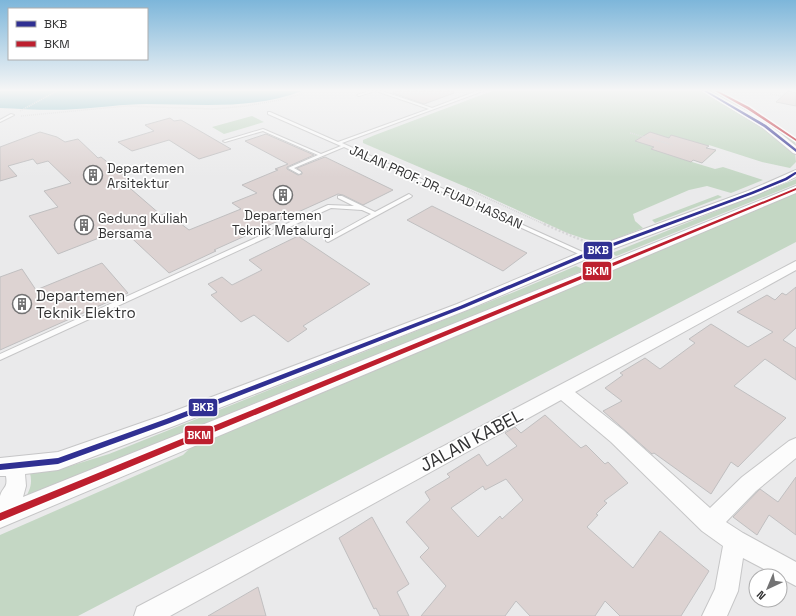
<svg xmlns="http://www.w3.org/2000/svg" width="796" height="616" viewBox="0 0 796 616" font-family="'Space Grotesk',sans-serif">
  <style>
    .green { fill: #c4d7c4 }
    .water { fill: #7eb9c4 }
    .building { fill: #ddd3d2; stroke: #c0bfc0; fill-rule: evenodd }
    .lines { fill: none; stroke-linecap: round; stroke-linejoin: round }
    .lane-casing { stroke: #c6c6c7; stroke-width: 2 }
    .street-casing { stroke: #c6c6c7; stroke-width: 2 }
    .path-far1 { stroke: #d6d6d7; stroke-width: 1.5; stroke-dasharray: 1 1; stroke-linecap: butt }
    .path { stroke: #d6d6d7; stroke-width: 2.5; stroke-dasharray: 2 2; stroke-linecap: butt }
    .lane { fill: #fcfcfc; fill-rule: evenodd }
    .street { fill: #fcfcfc; fill-rule: evenodd }
    .bus-1-casing { stroke: #fff; stroke-width: 3 }
    .bus-2-casing { stroke: #fff; stroke-width: 3 }
    .bus-1 { fill: #303092; fill-rule: evenodd }
    .bus-2 { fill: #bd1f2e; fill-rule: evenodd }
    .labels { text-anchor: middle; dominant-baseline: central; stroke-width: 3.5; stroke-linejoin: round; paint-order: stroke }
    .far-poi-label { font-size: 13px; fill: #333334; stroke: #fff; text-anchor: start }
    .far-street-label { font-size: 13px; fill: #333334; stroke: #fff }
    .poi-label { font-size: 15px; fill: #333334; stroke: #fff; text-anchor: start }
    .near-street-label { font-size: 18px; fill: #333334; stroke: #fff }
    .line-badge { stroke: #fff; stroke-width: 1.5 }
    .badge-label { font-size: 11px; text-anchor: middle; font-weight: bold; fill: #fff }
  </style>
  <rect width="100%" height="100%" fill="#eaeaeb"/>
  <!-- green -->
  <path class="green" d="M492,91H701L716,98L775,135H770L776,139L781,140L795,152L796,162L790,168L762,162L709,145L707,148L716,151L702,163L693,160L692,162L715,169L723,167L763,180L731,193L707,186L689,190L633,214L635,221L643,228L610,241L600,242L585,239L567,233L480,193L363,143V140L375,135Z
    M709,91H712L746,108L795,141L796,146L742,109Z
    M252,116L264,122L224,134L212,127Z
    M796,179V184L619,255L616,256L612,253Z
    M796,193V242L78,616H0V535L183,455L189,449L208,440Z
    M718,195L722,197L655,223L652,220Z
    M576,266L583,269L582,271L452,325L255,403L23,501C29,492 33,485 30,473L54,471L109,454L519,290Z"/>
  <!-- water -->
  <path class="water" d="M0,91H302C252,110 198,104 146,104C122,104 99,108 76,109C51,111 25,109 0,108Z"/>
  <!-- building -->
  <path class="building" d="M393,91H454V93L424,104L393,93Z
    M788,91L796,93V106L776,102Z
    M170,118L174,121L181,120L231,149L199,159L169,140L132,151L118,142L154,131L145,125Z
    M40,132L57,137L65,142L78,139L98,158L101,157L131,181L124,183L161,215L167,213L189,230L241,209L232,203L257,193L242,185L278,170L275,169L288,164L245,141L266,134L314,155L287,167V169L298,175L302,174V172L297,168L325,157L393,190L363,205L343,195L338,194L214,250L216,251L169,273L122,229L58,254L29,216L58,207L44,191L71,183L48,161L37,164L33,159L8,166L17,176L0,181V147Z
    M650,132L669,138L671,135L709,146L706,148L716,150L702,163L693,160L691,162L651,149L654,147L635,141Z
    M432,206L527,253L503,271L407,220Z
    M298,236L370,284L303,326L307,329L288,342L254,315L241,322L211,295L217,292L208,284L222,277L232,285L262,270L249,260Z
    M102,263L128,293L0,350V277L22,269L36,290Z
    M796,287V328L783,340L796,348V380L765,359L734,386L786,418L738,467L731,462L711,494L654,453L652,454L603,411L622,401L605,388L623,375L620,373L645,358L660,369L695,343L689,339L711,324L748,347L773,332L737,312L767,295L775,300L782,293L786,295Z
    M545,415L581,448L586,445L605,464L608,462L628,483L604,501L607,503L596,514L598,515L587,527L633,568L660,531L709,571L681,616H620L605,601L595,616H530L516,601L505,616H421L446,586L420,557L429,548L406,522L430,500L425,492L450,477L447,474L479,454L487,466L517,446L505,433L515,427L521,433ZM506,479L523,500L502,519L500,516L478,537L451,508L483,486L485,490Z
    M796,477V535L769,515L757,535L733,517L760,489L778,502Z
    M372,517L409,584L397,592L409,616H380L376,608L374,609L339,538Z
    M258,587L266,616H208Z"/>
  <g class="lines">
    <!-- lane casing -->
    <g class="lane-casing">
      <path id="lane" d="M369,91H375L359,96L357,95Z
        M376,91H382L432,108L477,91H483L342,143L587,254L588,255L587,256H583L344,147L294,168L301,172V173L299,174L288,168L318,155L263,131L225,142L223,141L263,129L321,154L341,146L268,114V112H270L338,142L429,109Z
        M11,114L14,115L0,122V120Z
        M409,194L412,196L411,197L328,242L326,241V239L371,214L362,210L331,208L0,360V354L328,205L354,206L338,198V196H342L375,212Z"/>
    </g>
    <!-- street casing -->
    <g class="street-casing">
      <path id="street" d="M702,91H710L756,116L780,133L796,146V154L793,153L763,128Z
        M796,170V177L756,195L589,258L467,310L174,426L58,470L25,474L26,486L23,497L796,186V193L0,528C0,520 0,502 0,496C3,486 8,489 6,476H0V458L58,452L164,415L457,304L581,252L748,191Z
        M796,261V270L575,392L623,430L710,508L742,477L789,441L796,438V458L756,491L726,522L743,533L796,562V586L743,558L738,591L727,616H702L715,589L723,546L702,531L611,442L561,400L170,616H134L137,607Z"/>
    </g>
    <!-- path-far1 -->
    <path class="path-far1" d="M770,94L782,96
      M20,111L57,91
      M21,116L126,106L214,109L246,106L285,99L309,91
      M630,133L673,145
      M467,189L546,225"/>
    <!-- path -->
    <path class="path" d="M544,224L586,242"/>
    <!-- lane -->
    <use href="#lane" class="lane"/>
    <!-- street -->
    <use href="#street" class="street"/>
    <!-- bus-1 casing -->
    <g class="bus-1-casing">
      <path id="bus-1" d="M704,91H707L766,125L796,149V152L764,127Z
        M795,172H796V174L787,180L753,194L587,256L464,308L170,423L58,464L0,470V464L58,458L166,419L460,306L583,254L751,192L785,178Z"/>
    </g>
    <!-- bus-2 casing -->
    <g class="bus-2-casing">
      <path id="bus-2" d="M715,91H718L749,107L796,139V141L747,109Z
        M796,188V190L0,521V513Z"/>
    </g>
    <!-- bus-1 -->
    <use href="#bus-1" class="bus-1"/>
    <!-- bus-2 -->
    <use href="#bus-2" class="bus-2"/>
  </g>
  <!-- sky -->
  <linearGradient id="sky" x2="0" y2="1"><stop stop-color="#7db6da"/><stop offset="0.51" stop-color="#f6f6f6"/><stop offset="1" stop-color="#f6f6f6" stop-opacity="0"/></linearGradient>
  <rect width="796" height="177" fill="url(#sky)"/>
  <!-- icons -->
  <defs>
    <g id="building-ring" transform="scale(1)"><circle r="9.5" fill="#fff" stroke="#737374" stroke-width="1.5"/><path d="M-4-6H4V6H1V3H-1V6H-4ZM-2.5-4.3h1.7v1.8h-1.7ZM.8-4.3h1.7v1.8H.8ZM-2.5-1h1.7V.8h-1.7ZM.8-1h1.7V.8H.8Z" fill="#737374"/></g>
  </defs>
  <g fill-rule="evenodd">
    <use href="#building-ring" x="93" y="175"/>
    <use href="#building-ring" x="283" y="195"/>
    <use href="#building-ring" x="84" y="225"/>
    <use href="#building-ring" x="22" y="304"/>
  </g>
  <g class="labels">
    <!-- far-poi labels -->
    <g class="far-poi-label">
      <text x="107" y="168">Departemen<tspan x="107" dy="15">Arsitektur</tspan></text>
      <text x="283" y="215" text-anchor="middle">Departemen<tspan x="283" dy="15">Teknik Metalurgi</tspan></text>
      <text x="98" y="218">Gedung Kuliah<tspan x="98" dy="15">Bersama</tspan></text>
    </g>
    <!-- far-street labels -->
    <g class="far-street-label">
      <text transform="translate(436 187) rotate(24)">JALAN PROF. DR. FUAD HASSAN</text>
    </g>
    <!-- poi labels -->
    <g class="poi-label">
      <text x="36" y="295">Departemen<tspan x="36" dy="17">Teknik Elektro</tspan></text>
    </g>
    <!-- near-street labels -->
    <g class="near-street-label">
      <text transform="translate(471 440) rotate(-28)">JALAN KABEL</text>
    </g>
  </g>
  <g class="line-badge">
    <rect x="583" y="241" width="30" height="19" rx="4" fill="#303092"/>
    <rect x="582" y="261" width="30" height="20" rx="4" fill="#bd1f2e"/>
    <rect x="188" y="398" width="30" height="19" rx="4" fill="#303092"/>
    <rect x="184" y="425" width="30" height="20" rx="4" fill="#bd1f2e"/>
  </g>
  <g class="badge-label">
    <text x="598" y="254">BKB</text>
    <text x="597" y="275">BKM</text>
    <text x="203" y="411">BKB</text>
    <text x="199" y="439">BKM</text>
  </g>
  <!-- legend -->
  <rect x="8" y="8" width="140" height="52" fill="#ffffff" stroke="#adadae"/>
  <rect x="16" y="21" width="20" height="6" fill="#303092" stroke="#adadae"/>
  <text x="44" y="28" font-size="12" fill="#333334">BKB</text>
  <rect x="16" y="41" width="20" height="6" fill="#bd1f2e" stroke="#adadae"/>
  <text x="44" y="48" font-size="12" fill="#333334">BKM</text>
  <!-- north arrow -->
  <g transform="translate(768 588) rotate(224)"><circle r="19" fill="#ffffff" stroke="#adadae"/>
  <path d="M0-3L7 15L0 10L-7 15Z" fill="#737374"/>
  <text y="-6" font-size="11" font-weight="bold" text-anchor="middle" fill="#333334">N</text>
  </g>
</svg>
